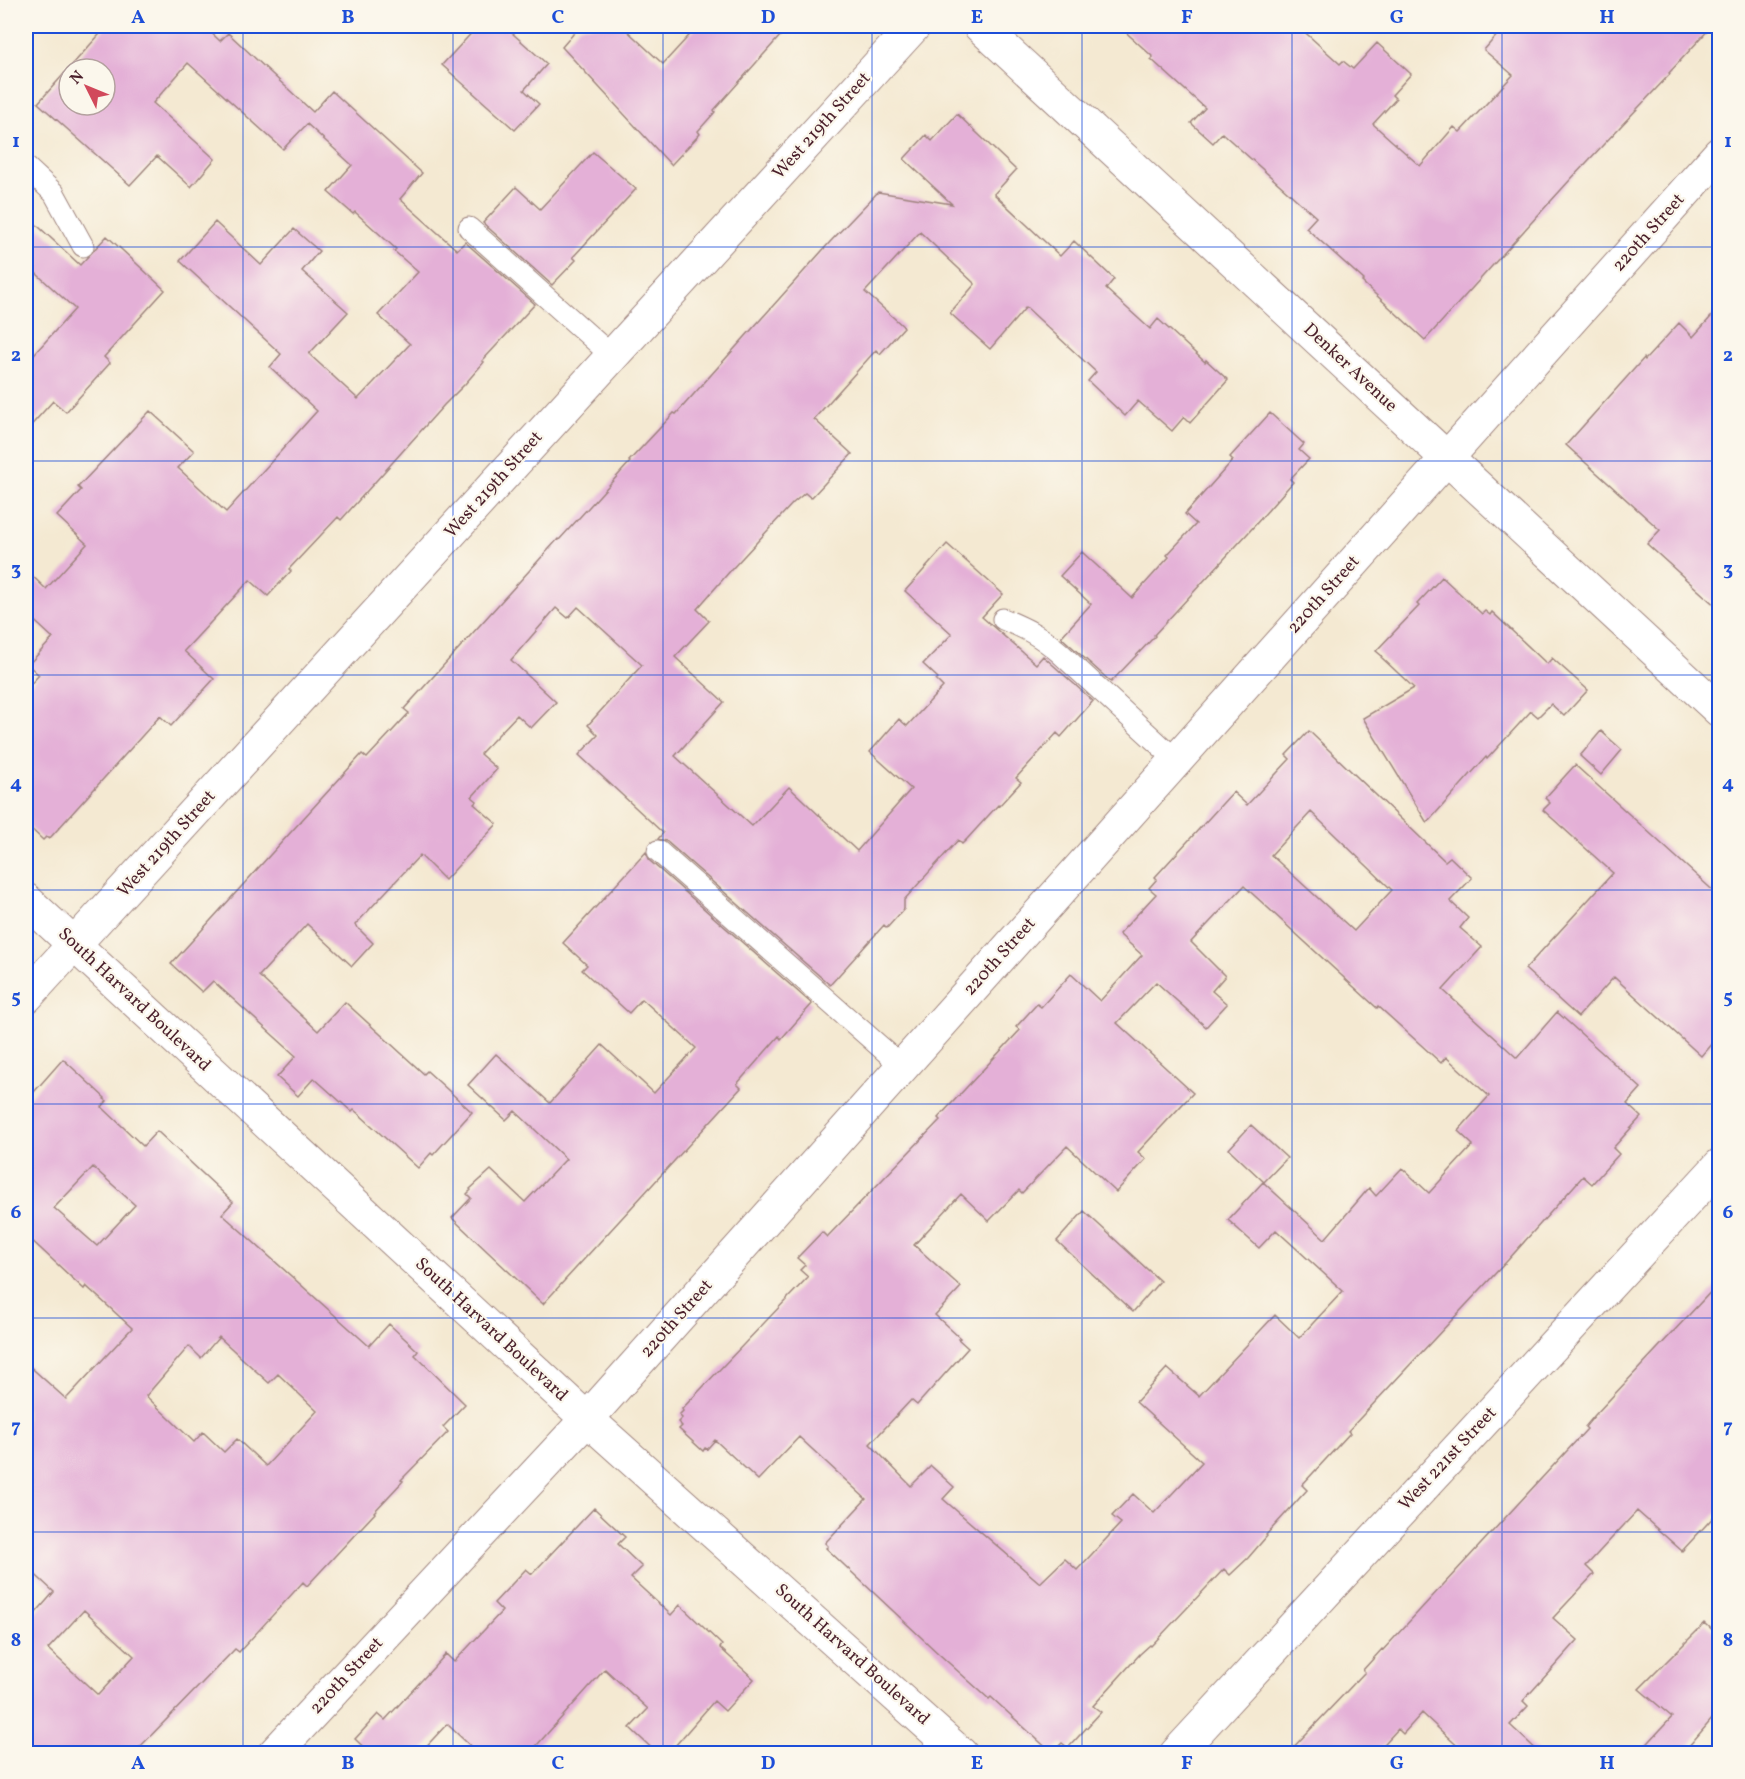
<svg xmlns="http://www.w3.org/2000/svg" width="1745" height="1779" viewBox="0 0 1745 1779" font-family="Vollkorn,serif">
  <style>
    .building { fill: #e4b0d7; fill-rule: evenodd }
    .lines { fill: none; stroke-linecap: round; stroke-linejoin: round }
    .service-casing { stroke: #9f847e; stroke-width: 23 }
    .minor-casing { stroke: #9f847e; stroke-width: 35 }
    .service { stroke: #fff; stroke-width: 21 }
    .minor { stroke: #fff; stroke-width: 33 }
    .grid { fill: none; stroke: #1d4ed8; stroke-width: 1.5; stroke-opacity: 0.55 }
    .labels { text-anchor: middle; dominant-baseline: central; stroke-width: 4.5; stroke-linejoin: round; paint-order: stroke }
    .street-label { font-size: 18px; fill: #4a1f2b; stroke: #fbf7ec }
    .neatline { fill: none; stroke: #1d4ed8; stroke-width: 2 }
    .grid-label { font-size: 20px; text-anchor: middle; font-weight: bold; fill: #1d4ed8 }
  </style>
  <rect width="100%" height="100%" fill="#fbf7ec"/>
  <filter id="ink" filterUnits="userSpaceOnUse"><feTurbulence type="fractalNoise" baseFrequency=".0167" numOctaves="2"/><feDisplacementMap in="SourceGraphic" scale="12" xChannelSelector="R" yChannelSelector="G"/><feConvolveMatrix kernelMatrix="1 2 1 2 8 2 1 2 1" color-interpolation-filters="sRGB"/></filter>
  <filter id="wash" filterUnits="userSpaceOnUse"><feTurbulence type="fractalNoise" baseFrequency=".008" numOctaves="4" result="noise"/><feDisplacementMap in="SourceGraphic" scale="24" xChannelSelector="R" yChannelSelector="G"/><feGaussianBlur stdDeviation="1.35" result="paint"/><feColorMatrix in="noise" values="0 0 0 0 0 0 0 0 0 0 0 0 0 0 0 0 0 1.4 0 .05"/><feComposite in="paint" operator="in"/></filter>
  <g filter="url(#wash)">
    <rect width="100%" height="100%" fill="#f4e9d2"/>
    <g id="blocks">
      <!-- building -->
      <path class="building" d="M107,26H204L220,41L228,33L313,112L332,91L422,173L400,199L457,250L465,242L535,304L482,361L484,362L465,384L444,405L341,520L338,517L289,569L291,571L268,596L250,580L184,651L214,679L171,726L160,716L49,839L46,837L43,840L26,824V689L39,675L28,665L53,638L26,613V570L46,589L87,544L57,516L81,490L78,487L150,411L194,451L178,468L226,512L317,411L270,367L281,354L180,261L215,222L261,265L294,229L319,251L302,271L348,312L309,354L358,399L410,344L378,315L418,272L394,251L396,249L355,212L353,214L328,192L352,165L307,124L283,149L188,63L153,103L215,159L191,187L157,156L130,185L38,103ZM69,69H105V105H69Z
        M478,26H504L547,64L524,90L539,104L515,130L442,65Z
        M580,26H622L663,64L698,26H789L714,110L715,112L698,131L700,134L671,165L562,47Z
        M1119,26H1298L1340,64L1343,61L1353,69L1377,43L1411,74L1392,95L1396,99L1373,124L1420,166L1454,127L1460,132L1513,75L1484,50L1505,26H1712L1669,73L1670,74L1570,180L1425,340L1362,282L1364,280L1306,228L1316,217L1222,133L1213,143L1191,123L1205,108L1151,59L1153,57Z
        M957,114L1016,170L994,194L1060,256L1074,241L1114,279L1106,289L1150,329L1158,319L1205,362L1206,360L1228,380L1190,423L1184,417L1172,431L1138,401L1125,416L1088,381L1096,372L1026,307L990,349L950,313L975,284L920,232L865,292L904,327L880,354L876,350L814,419L852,454L811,498L805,493L793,503L731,570L697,609L709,621L675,657L724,702L675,756L752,826L789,787L857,851L911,789L870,752L899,719L907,726L943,687L936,680L938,678L923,664L952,634L905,591L947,544L1003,594L982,617L1036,664L1043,656L1093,701L1061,737L1057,733L1016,778L1021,782L999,806L998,805L967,839L962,844L958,840L904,900V909L887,928L884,925L830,985L666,841L658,839L663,833L579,755L598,735L588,725L642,665L578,607L568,618L556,608L511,660L556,702L531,728L517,715L480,754L497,769L472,797L477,801L474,804L497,824L445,880L420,855L355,925L373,943L352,966L307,924L259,976L318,1031L345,1002L424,1074L427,1071L472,1112L433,1155L431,1153L418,1168L360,1115L354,1110L352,1112L314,1078L298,1096L277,1077L296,1056L213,981L202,992L171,964L362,754L367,758L409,713L404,709L442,667L558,539L559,540L630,462L629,461L674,413L676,414L830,242L878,192L952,204L904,159L926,135L932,141Z
        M593,152L636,189L573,257L576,260L552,285L483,223L516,187L540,209Z
        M26,215L80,265L107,236L165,290L104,357L110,363L66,412L53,401L26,431V363L75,309L26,264Z
        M1719,308V609L1647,544L1660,530L1566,445L1644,358L1645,360L1679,323L1693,337Z
        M1270,413L1304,444L1299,450L1309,459L1290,479L1293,482L1248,533L1154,635L1155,636L1111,682L1061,637L1091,604L1060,576L1082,552L1132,598L1169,557L1167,555L1196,524L1185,514L1233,460L1230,457Z
        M1442,577L1482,614L1485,611L1490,615L1492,612L1547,664L1552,658L1588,690L1564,716L1551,704L1538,717L1531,711L1487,759L1486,757L1427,823L1363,718L1414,688L1381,657L1382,656L1376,651L1419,606L1417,604Z
        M1309,731L1445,861L1450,857L1472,878L1450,901L1468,918L1460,928L1482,947L1443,990L1517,1058L1557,1012L1641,1088L1627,1104L1641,1117L1613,1148L1619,1154L1592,1184L1583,1176L1508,1260L1348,1431L1350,1433L1302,1485L1307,1490L1266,1535L1267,1536L1248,1558L1230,1575L1224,1569L1151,1646L1150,1645L1140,1654L1093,1706L1101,1712L1068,1748L1062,1743L1052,1753L991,1697L989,1699L940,1655L826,1548L828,1546L825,1543L866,1499L799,1437L758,1480L715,1440L707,1449L705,1448L703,1451L679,1429L682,1426L678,1422L682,1418L679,1415L683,1411L682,1409L702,1388L808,1277L800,1270L805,1265L797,1258L822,1232L827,1237L940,1120L938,1118L1020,1030L1016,1027L1037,1004L1041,1007L1071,974L1100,1001L1142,955L1119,934L1156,894L1149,888L1157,879L1155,877L1233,792L1247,805L1290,759L1286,755ZM1311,812L1392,890L1354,931L1271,855ZM1244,886L1377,1008L1378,1006L1441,1063L1446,1057L1489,1096L1458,1131L1473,1145L1429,1193L1402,1168L1376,1196L1369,1188L1325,1239L1263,1182L1228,1220L1259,1248L1276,1230L1343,1291L1299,1338L1275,1315L1199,1396L1167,1368L1136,1402L1202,1462L1154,1513L1133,1494L1112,1516L1121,1523L1077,1570L1065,1559L1040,1583L943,1499L954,1487L931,1466L911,1486L870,1444L911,1400L917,1405L968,1348L958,1339L960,1338L935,1315L961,1287L914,1245L961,1194L989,1221L1019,1190L1022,1193L1067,1146L1116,1192L1146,1159L1138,1152L1193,1093L1117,1023L1156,982L1206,1027L1227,1004L1212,991L1225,976L1191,942Z
        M1601,731L1622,750L1601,775L1580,756Z
        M1575,765L1719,896V1035L1701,1056L1614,977L1578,1017L1525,969L1613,873L1543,810L1550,803L1545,798Z
        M646,852L650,861L812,1004L781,1039L779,1036L737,1084L741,1088L543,1304L452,1218L471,1198L467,1194L471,1190L470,1189L491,1170L525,1202L566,1159L515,1111L506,1120L468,1085L496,1054L550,1103L602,1045L654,1093L696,1048L642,999L629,1013L582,970L587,965L563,943Z
        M63,1059L105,1098L104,1099L107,1101L102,1107L143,1146L157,1131L233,1202L222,1214L369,1346L389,1324L418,1351L415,1355L465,1404L443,1427L448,1432L401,1480L403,1481L374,1512L375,1513L307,1586L303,1582L239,1652L235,1649L133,1754H26V1624L54,1592L26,1566V1363L66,1399L132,1328L86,1286L84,1289L27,1236L26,1238V1101ZM93,1167L135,1205L97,1246L54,1208ZM219,1337L269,1383L278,1374L317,1411L266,1466L237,1439L224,1452L203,1432L194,1442L146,1396L189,1346L201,1358ZM84,1610L134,1656L98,1695L48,1649Z
        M1251,1125L1287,1158L1264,1182L1229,1149Z
        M1084,1211L1160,1281L1133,1312L1057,1241Z
        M1719,1283V1511L1682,1551L1637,1511L1586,1566L1594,1574L1553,1618L1578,1640L1523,1701L1528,1706L1510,1725L1541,1754H1466L1422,1713L1403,1734L1398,1729L1375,1754H1287L1365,1672L1363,1670L1382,1649L1383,1650L1577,1440L1587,1429L1585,1427L1595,1415Z
        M594,1508L625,1537L618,1544L642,1567L631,1578L671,1615L680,1605L722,1645L720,1648L754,1679L725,1711L714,1701L668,1754H658L630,1728L648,1709L605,1669L529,1754H479L447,1724L419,1754H371L355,1739L378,1714L385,1720L446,1654L454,1662L502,1611L494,1603L526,1569L532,1574Z
        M1705,1623L1719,1636V1711L1682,1754H1638L1672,1717L1639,1689Z"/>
    </g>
  </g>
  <g filter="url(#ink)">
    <use href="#blocks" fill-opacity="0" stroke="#9f847e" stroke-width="1.5"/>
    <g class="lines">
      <!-- service casing -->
      <g class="service-casing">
        <path id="service" d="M26,167L54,193L83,246
          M469,228L612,356
          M1003,619C1027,629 1039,635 1059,652L1176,760
          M658,851L902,1066"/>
      </g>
      <!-- minor casing -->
      <g class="minor-casing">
        <path id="minor" d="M980,26L1720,711
          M26,900L587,1419L961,1754
          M26,997L914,26
          M274,1754L587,1419L1720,153
          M1176,1754L1720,1165"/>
      </g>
      <!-- service -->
      <use href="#service" class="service"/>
      <!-- minor -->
      <use href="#minor" class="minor"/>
    </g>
  </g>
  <!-- grid -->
  <path class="grid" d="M243,26V1754M453,26V1754M663,26V1754M872,26V1754M1082,26V1754M1292,26V1754M1502,26V1754M26,247H1720M26,461H1720M26,675H1720M26,890H1720M26,1104H1720M26,1318H1720M26,1532H1720"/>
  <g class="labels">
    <!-- street labels -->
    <g class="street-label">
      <text transform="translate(822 126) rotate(-48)">West 219th Street</text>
      <text transform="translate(1649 233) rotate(-48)">220th Street</text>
      <text transform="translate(1350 368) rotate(43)">Denker Avenue</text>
      <text transform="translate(494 485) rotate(-48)">West 219th Street</text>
      <text transform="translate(1324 595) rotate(-48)">220th Street</text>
      <text transform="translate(167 844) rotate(-48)">West 219th Street</text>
      <text transform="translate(1000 957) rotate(-48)">220th Street</text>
      <text transform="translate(134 1000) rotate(43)">South Harvard Boulevard</text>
      <text transform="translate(677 1319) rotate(-48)">220th Street</text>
      <text transform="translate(491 1330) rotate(43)">South Harvard Boulevard</text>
      <text transform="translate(1448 1459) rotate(-47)">West 221st Street</text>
      <text transform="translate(852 1655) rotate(42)">South Harvard Boulevard</text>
      <text transform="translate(347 1676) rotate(-47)">220th Street</text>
    </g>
  </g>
  <!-- margin -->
  <rect width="1745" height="1779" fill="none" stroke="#fbf7ec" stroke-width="66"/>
  <!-- north arrow -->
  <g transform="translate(87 87) rotate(313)"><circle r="28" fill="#fbf7ec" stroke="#b4a19f" stroke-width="1.5"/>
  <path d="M0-4.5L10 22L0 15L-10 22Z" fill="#d1495b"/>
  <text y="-9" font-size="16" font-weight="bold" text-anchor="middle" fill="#4a1f2b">N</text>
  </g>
  <rect x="33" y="33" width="1679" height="1713" class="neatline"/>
  <g class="grid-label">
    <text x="138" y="23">A</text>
    <text x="348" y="23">B</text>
    <text x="558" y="23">C</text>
    <text x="768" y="23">D</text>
    <text x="977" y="23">E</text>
    <text x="1187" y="23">F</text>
    <text x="1397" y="23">G</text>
    <text x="1607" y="23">H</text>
    <text x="16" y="147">1</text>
    <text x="1728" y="147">1</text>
    <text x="16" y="361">2</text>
    <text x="1728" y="361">2</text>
    <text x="16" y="575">3</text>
    <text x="1728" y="575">3</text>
    <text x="16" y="789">4</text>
    <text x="1728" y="789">4</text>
    <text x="16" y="1003">5</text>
    <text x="1728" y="1003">5</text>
    <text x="16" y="1218">6</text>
    <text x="1728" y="1218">6</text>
    <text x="16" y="1432">7</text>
    <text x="1728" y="1432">7</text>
    <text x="16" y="1646">8</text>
    <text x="1728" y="1646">8</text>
    <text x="138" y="1769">A</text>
    <text x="348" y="1769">B</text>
    <text x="558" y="1769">C</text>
    <text x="768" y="1769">D</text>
    <text x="977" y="1769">E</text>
    <text x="1187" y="1769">F</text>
    <text x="1397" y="1769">G</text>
    <text x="1607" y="1769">H</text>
  </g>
</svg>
